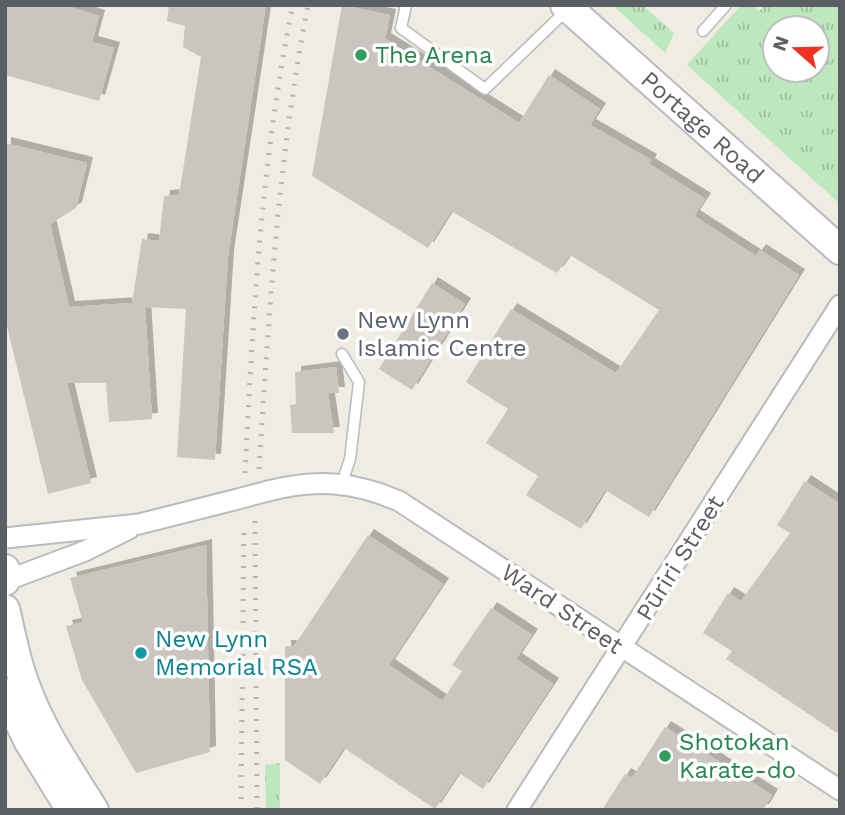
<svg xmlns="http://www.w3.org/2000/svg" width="845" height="815" viewBox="0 0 845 815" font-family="'Work Sans',sans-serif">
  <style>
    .grass { fill: url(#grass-tufts); fill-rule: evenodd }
    .building { fill: #cac6bf; filter: url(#shadow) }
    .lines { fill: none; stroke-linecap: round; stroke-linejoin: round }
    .lane-casing { stroke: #b8bbc0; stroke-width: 13 }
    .street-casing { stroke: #b8bbc0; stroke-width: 23 }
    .secondary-casing { stroke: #b8bcc2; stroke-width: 32 }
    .lane { stroke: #fff; stroke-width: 10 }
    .street { stroke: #fff; stroke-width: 19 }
    .secondary { stroke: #fff; stroke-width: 28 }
    .rail { stroke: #b4b5b5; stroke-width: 5; stroke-dasharray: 2 9; stroke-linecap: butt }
    .street-bridge-casing { stroke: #b8bbc0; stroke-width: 23; stroke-linecap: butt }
    .street-bridge { stroke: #fff; stroke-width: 19 }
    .leisure-dot { fill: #2e9e5b; stroke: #fff; stroke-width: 2.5 }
    .worship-dot { fill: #6b7280; stroke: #fff; stroke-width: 2.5 }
    .culture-dot { fill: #0f9aa8; stroke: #fff; stroke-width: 2.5 }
    .labels { text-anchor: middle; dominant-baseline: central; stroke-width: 7; stroke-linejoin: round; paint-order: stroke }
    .leisure-label { font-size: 24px; fill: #27864d; stroke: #fff; text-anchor: start }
    .street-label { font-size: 24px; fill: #5b5f64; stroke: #fff }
    .worship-label { font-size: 24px; fill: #5b616d; stroke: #fff; text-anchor: start }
    .culture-label { font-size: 24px; fill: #0d838f; stroke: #fff; text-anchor: start }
  </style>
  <defs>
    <pattern id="grass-tufts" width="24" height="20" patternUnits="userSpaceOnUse" patternTransform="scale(1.75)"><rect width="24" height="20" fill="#bde8bd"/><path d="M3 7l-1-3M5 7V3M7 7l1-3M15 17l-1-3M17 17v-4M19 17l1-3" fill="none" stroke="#9dbf9d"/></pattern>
    <filter id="shadow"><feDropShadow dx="6" dy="-6" stdDeviation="0" flood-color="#0004"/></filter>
  </defs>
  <rect width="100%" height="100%" fill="#efece2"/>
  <!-- grass -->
  <path class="grass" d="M612,5H642L674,33L665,53Z
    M741,5H752L759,11L765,5H840V204L687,65ZM775,28H817V70H775Z
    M280,763V810H266L265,765Z"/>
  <!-- building -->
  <path class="building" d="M5,5H64L99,16L92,42L114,48L99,101L5,75Z
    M169,5H266L228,256L215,460L177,457L186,309L145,307L152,419L109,422L106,383H67L91,483L48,494L5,318V143L87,163L76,208L50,224L69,307L132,303L142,239L159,241L164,196L179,195L201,57L183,47L185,26L167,21Z
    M342,5L390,15L385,39L519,123L549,75L600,109L590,125L651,160L649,164L705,199L694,216L756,256L760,250L799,275L649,517L605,490L581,529L526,495L538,476L486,443L508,409L466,382L511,309L616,373L659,310L570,255L557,273L451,211L428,248L312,176Z
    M432,283L465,304L412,390L379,369Z
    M336,367L339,393H328L334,433H292L290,405L296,404L295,372Z
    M805,481L840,504V735L726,659L732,651L703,633L728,593L741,601L790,533L777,525Z
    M368,535L443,584L389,665L442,701L462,671L452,665L491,608L532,635L516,659L553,684L483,789L459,773L435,809L344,748L320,784L285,760V646H294Z
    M206,545L210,752L136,773L82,680L66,626L83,622L70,578Z
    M665,727L772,795L763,810H602L625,774L632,778Z"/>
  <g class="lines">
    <!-- lane casing -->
    <g class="lane-casing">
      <path id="lane" d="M406,5L401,28L485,89L568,9
        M703,31L726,5
        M342,354L359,382L350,459L342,483"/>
    </g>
    <!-- street casing -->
    <g class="street-casing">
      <path id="street" d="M268,491C316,479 353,481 399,501L840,790
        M5,538L139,524L234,500
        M5,581L85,551L129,529
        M517,810L840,305"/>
    </g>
    <!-- secondary casing -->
    <g class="secondary-casing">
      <g id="secondary">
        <path id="s1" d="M565,5L840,250"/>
        <path d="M5,569V581"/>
        <path d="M5,609C11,633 15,658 24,682C40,728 68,769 94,810"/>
        <path d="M5,693L29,742L71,810"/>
      </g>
    </g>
    <!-- lane -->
    <use href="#lane" class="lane"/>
    <!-- street -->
    <use href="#street" class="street"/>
    <!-- secondary -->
    <use href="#secondary" class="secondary"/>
    <!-- rail -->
    <path class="rail" d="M259,469C269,313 278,158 308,5
      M245,473C253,317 261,159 293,5
      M255,521L257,810
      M241,810L244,525"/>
    <!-- street-bridge casing -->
    <g class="street-bridge-casing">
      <path id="street-bridge" d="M234,500L268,491"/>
    </g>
    <!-- street-bridge -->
    <use href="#street-bridge" class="street-bridge"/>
  </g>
  <!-- markers -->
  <g class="leisure-dot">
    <circle cx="361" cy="55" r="7"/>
    <circle cx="665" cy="756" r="7"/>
  </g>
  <circle class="worship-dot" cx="343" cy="334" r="7"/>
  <circle class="culture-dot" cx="141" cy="653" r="7"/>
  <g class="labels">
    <!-- leisure labels -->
    <g class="leisure-label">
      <text x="375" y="55">The Arena</text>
      <text x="679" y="742">Shotokan<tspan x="679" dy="28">Karate-do</tspan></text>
    </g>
    <!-- street labels -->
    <g class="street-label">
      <text stroke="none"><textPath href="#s1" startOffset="184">Portage Road</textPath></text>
      <text transform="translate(680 558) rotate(-58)">Pūriri Street</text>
      <text transform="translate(562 609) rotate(34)">Ward Street</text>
    </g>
    <!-- worship labels -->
    <g class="worship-label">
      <text x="357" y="320">New Lynn<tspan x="357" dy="28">Islamic Centre</tspan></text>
    </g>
    <!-- culture labels -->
    <g class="culture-label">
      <text x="155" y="639">New Lynn<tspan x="155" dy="28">Memorial RSA</tspan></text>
    </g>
  </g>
  <!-- border -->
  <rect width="845" height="815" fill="none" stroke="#5b5f64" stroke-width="14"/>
  <!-- north arrow -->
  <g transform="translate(796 49) rotate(290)"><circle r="33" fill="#ffffff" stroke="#bdbfc1" stroke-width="2"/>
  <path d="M0-5L12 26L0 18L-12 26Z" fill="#f43122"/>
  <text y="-10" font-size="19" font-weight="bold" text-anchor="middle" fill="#5b5f64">N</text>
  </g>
</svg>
